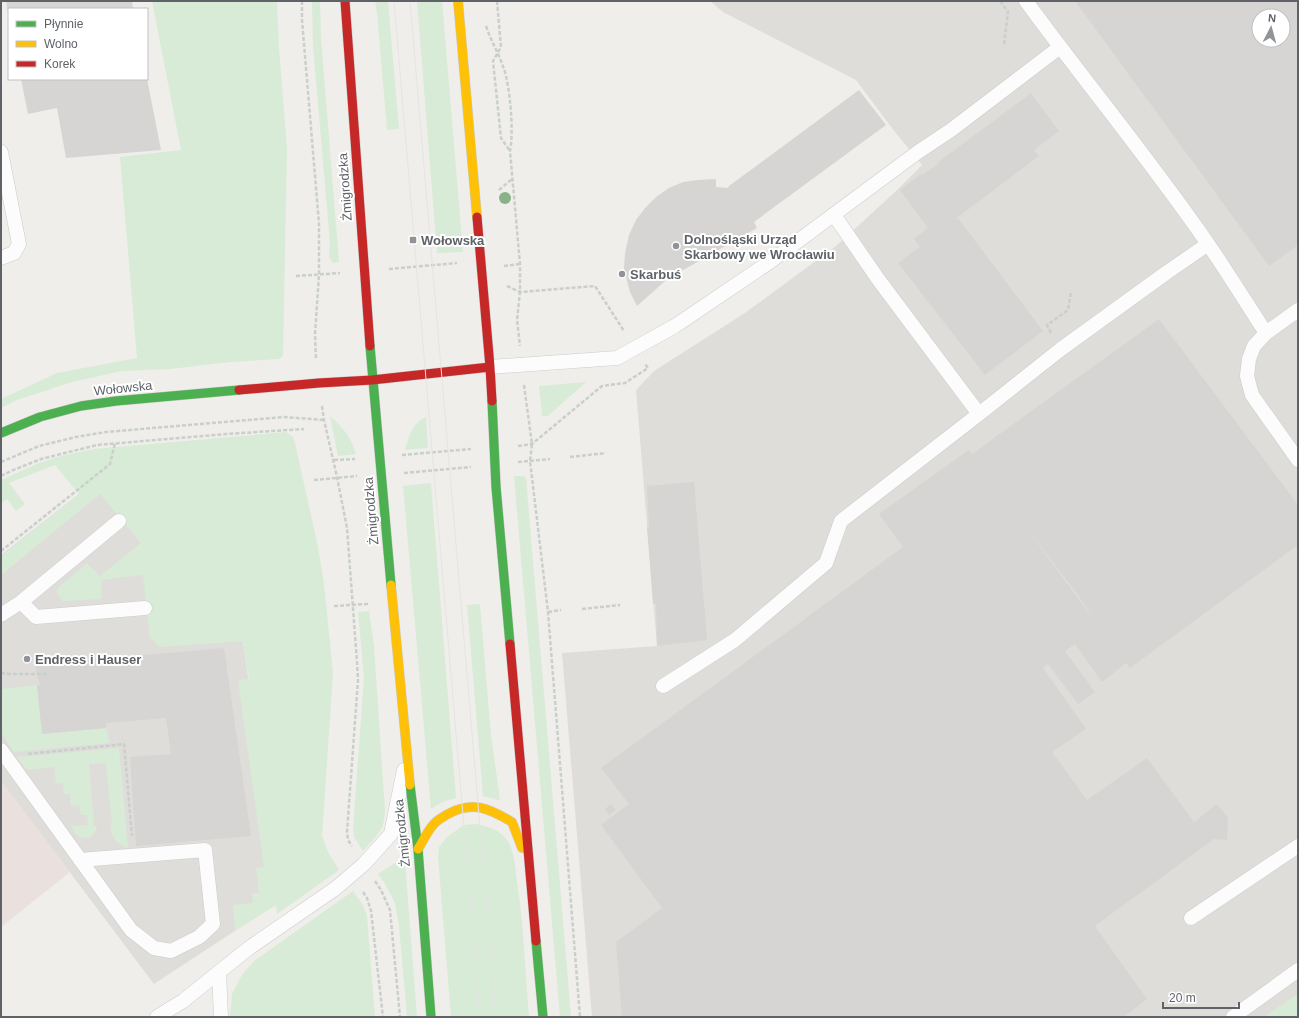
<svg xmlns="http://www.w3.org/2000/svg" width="1299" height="1018" viewBox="0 0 1299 1018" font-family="Helvetica,sans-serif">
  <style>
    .industrial { fill: #dfddda; fill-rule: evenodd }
    .medical { fill: #eae0de }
    .green { fill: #d8ebd6 }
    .building { fill: #d6d5d3; fill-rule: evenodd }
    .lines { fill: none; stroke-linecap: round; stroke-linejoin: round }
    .lane-casing { stroke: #cbcccc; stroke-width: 15 }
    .fast-casing { stroke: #cacacb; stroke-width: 10 }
    .slow-casing { stroke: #cacacb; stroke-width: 10 }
    .jam-casing { stroke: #cacacb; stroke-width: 10 }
    .path { stroke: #cacfcc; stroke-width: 2.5; stroke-dasharray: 4 2; stroke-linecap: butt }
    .lane { stroke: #fdfcfc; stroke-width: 14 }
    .fast { stroke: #4caf50; stroke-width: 9 }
    .slow { stroke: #ffc107; stroke-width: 9 }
    .jam { stroke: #c62828; stroke-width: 9 }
    .tram { stroke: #e4e4e4; stroke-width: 1 }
    .tree { fill: #88b388 }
    .poi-dot { fill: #919496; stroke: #fff; stroke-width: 1.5 }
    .labels { text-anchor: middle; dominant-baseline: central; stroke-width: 4; stroke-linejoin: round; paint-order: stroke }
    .street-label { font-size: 13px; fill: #5f6368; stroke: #fff }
    .poi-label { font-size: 13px; font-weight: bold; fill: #5f6368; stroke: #fff; text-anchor: start }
  </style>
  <rect width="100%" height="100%" fill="#efeeea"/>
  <!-- industrial -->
  <path class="industrial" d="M710,1H1298V994L1265,1017H592L562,653L657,646L636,390L654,371L745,313L836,246L895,192L922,165L895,132L856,80L723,12ZM1259,16H1283V40H1259Z
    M93,483L243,641L267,810L276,904L154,984L1,781V555Z"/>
  <!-- medical -->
  <path class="medical" d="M1,781L70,872L1,927Z"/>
  <!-- green -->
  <path class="green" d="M152,1H277L279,49L287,148L283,356L279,359L231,362L170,369L122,371L72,382L17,400L1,408V399L57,373L137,358L120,157L181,150Z
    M312,1H320L321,39L339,262L333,263L329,257L330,243L313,46Z
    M375,1H388L399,129L387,130L377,13Z
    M417,1H442L463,252L437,253Z
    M586,382L548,416H542L539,386Z
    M330,416C345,430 350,435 356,454L338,456Z
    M426,417L428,448L405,450C409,437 412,423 426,417Z
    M286,432L293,437L295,443L318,547L324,584L333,673L322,836L329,854L339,870L277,914L276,905L235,931L233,905L253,903L252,893H259L256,868L264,867L238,680L249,679L243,641L159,647L150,637L143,575L102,580L101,599L64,601L60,598L56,591L58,588L87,563L100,576L141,543L100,494L1,575V556L79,494L55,465L9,483L25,504L16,511L7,499L1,503V480L39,463L61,456L94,449Z
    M514,476H524L526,478L571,1017H560Z
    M431,483L456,798L442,802L431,809L403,486Z
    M480,604L491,736L500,799L498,800L483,796L467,605Z
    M369,611L374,646L385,811L383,826L374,839L363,851L354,837L353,828L364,678L358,612Z
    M37,685L42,734L106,728L110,743L14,752L1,732V689Z
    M119,748L128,848C117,844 111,837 110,825L112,824L106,763L89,764L94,826H97L96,830L91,837C80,840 75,835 71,826L88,825L87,815H81L79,805L71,806L70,794H64L63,783L56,784L54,767L27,770L17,757Z
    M475,824C489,826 501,830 509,843C514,853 516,870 517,882C524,926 525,972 529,1017H451L438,857L439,847L447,837L464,825Z
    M401,859L405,862L417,1017H407L399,926L395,903L384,882L378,874Z
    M353,891L363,905L367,916L375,1017H230L232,994L242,975L254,961Z
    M1298,994V1017H1265Z"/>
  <!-- building -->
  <path class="building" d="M6,1H132L133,9H9L8,12Z
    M1075,1H1298V245L1269,266ZM1259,16H1283V40H1259Z
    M21,79H147L161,150L66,158L57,108L28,114Z
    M859,90L886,125L754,222L757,228L671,277L670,275L664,282L637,306L630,292L627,281L624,268L625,253L629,235L636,220L645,208L656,197L669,188L683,182L698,180L716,179V187L728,188L729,186Z
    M1031,93L1059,131L1034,150L1039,156L954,220H955L958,218L1043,331L985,375L898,263L920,247L914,239L928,228L900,190L921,174L922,175L938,164L937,163Z
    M1159,319L1298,505V545L1130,668L1126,663L1102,682L1075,644L1065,651L1095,692L1078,704L1048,664L1043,668L1086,729L1052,752L1087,800L1147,758L1194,822L1217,804L1228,818L1227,840L1214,839L1095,926L1147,999L1124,1017H622L616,942L662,908L601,825L629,804L601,768L903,547L879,514L969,450L972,454ZM1022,522L1078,595L1094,620Z
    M694,482L707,640L657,646L656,603L653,604L647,527H649L647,486Z
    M224,648L251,836L136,846L130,757L171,754L166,718L106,723V728L42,734L37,685H40L35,665L55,663V659L68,657V662Z
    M611,804L616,810L609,815L605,809Z"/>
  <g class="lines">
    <!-- lane casing -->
    <g class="lane-casing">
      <path id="lane" d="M1026,1C1086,83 1151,161 1208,244C1228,273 1247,304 1266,333
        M1,152L19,244L14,253L1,258
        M834,215L878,279L979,414L1061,349L1166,273L1208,244
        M1298,310L1266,333L1254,346L1249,359L1247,376L1252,395L1298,460
        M490,367L617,358L675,326L771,261L918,152L951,130L1060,47
        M21,602L36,617L145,608
        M1,615L21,602L119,521
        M663,686L735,640L826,563L841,521L979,414
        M1,750L131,930L154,948L171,951L199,937L213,924L205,850L80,860
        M1191,918L1298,846
        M157,1017L183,1001L219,972
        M221,1017L219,972L249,948L336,888L364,864L391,834L404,770
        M1233,1017L1298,970"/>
    </g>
    <!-- fast casing -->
    <g class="fast-casing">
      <path id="fast" d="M370,346L391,585
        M492,401L496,487L510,644
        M1,433L40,417L81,406L116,401L239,390
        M410,785L418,849L431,1017
        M536,941L543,1017"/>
    </g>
    <!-- slow casing -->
    <g class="slow-casing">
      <path id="slow" d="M458,1L477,217
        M391,585L410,785
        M418,849C423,841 427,832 433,825C437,820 443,817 448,814C473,800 490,809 512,822L522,848"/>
    </g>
    <!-- jam casing -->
    <g class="jam-casing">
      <path id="jam" d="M345,1L370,346
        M477,217L490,367L492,401
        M239,390L319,383L372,380L490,367
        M510,644L536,941"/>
    </g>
    <!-- path -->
    <path class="path" d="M302,1V20L319,224V275L315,334L316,360
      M497,1L501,47L493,61L501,138L510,151
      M1000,1L1008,12L1004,44
      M486,26C491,41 499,54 504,69C510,86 514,133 510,151L520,264V292L517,320L520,346
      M499,190L512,179
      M504,266L520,264
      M389,269L457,263
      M296,276L340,273
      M507,286L520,292L595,286L624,331
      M1051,333L1047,325L1068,310L1071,292
      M524,385L532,444L530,461L548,612L580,1017
      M322,406L324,420L337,477L347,528L357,662L358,680L347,832L348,840L352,846
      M518,446L532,444L602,386L625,383L648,368L645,364
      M402,455L471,449
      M570,457L606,453
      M334,460L355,459
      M1,462L39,446L76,437L106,432L284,417L324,420
      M518,462L550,459
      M404,473L471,467
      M1,476L11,471L41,459L97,445L226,434L304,429
      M314,480L357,476
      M1,551L110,464L115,443
      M334,606L367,604V603
      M582,609L620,605
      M548,612L561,610
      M1,673L9,674H49
      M28,754L124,744L132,836
      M375,881L381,890L390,910L400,1017
      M363,892L367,898L371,911L383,1017"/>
    <!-- lane -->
    <use href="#lane" class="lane"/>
    <!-- fast -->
    <use href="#fast" class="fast"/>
    <!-- slow -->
    <use href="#slow" class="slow"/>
    <!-- jam -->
    <use href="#jam" class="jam"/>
    <!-- tram -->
    <path class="tram" d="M394,1L480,1017
      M410,1L496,1017"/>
  </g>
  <!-- trees -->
  <circle class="tree" cx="505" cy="198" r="6"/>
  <!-- markers -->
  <g class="poi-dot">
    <rect x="409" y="236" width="8" height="8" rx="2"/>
    <circle cx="676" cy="246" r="4"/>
    <circle cx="622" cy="274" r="4"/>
    <circle cx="27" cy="659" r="4"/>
  </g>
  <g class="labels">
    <!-- street labels -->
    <g class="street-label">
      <text transform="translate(345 187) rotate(-94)">Żmigrodzka</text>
      <text transform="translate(123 388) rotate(-6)">Wołowska</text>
      <text transform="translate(371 511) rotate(-95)">Żmigrodzka</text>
      <text transform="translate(402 833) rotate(-96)">Żmigrodzka</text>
    </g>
    <!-- poi labels -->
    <g class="poi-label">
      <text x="684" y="239">Dolnośląski Urząd<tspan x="684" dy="15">Skarbowy we Wrocławiu</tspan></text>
      <text x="421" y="240">Wołowska</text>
      <text x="630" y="274">Skarbuś</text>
      <text x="35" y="659">Endress i Hauser</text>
    </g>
  </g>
  <!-- border -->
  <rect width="1299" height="1018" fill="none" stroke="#5f6368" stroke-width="4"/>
  <!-- legend -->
  <rect x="8" y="8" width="140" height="72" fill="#ffffff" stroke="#bfc1c3"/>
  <rect x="16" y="21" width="20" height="6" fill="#4caf50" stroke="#bfc1c3"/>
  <text x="44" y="28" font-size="12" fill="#5f6368">Płynnie</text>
  <rect x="16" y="41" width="20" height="6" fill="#ffc107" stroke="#bfc1c3"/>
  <text x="44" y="48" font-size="12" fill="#5f6368">Wolno</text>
  <rect x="16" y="61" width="20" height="6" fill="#c62828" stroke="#bfc1c3"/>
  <text x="44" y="68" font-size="12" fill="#5f6368">Korek</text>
  <!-- north arrow -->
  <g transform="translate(1271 28) rotate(6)"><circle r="19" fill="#ffffff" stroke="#bfc1c3"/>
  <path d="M0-3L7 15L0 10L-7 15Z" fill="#919496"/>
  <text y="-6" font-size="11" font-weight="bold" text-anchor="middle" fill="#5f6368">N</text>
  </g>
  <!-- scale -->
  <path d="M1163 1002v6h76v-6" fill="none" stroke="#5f6368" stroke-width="2"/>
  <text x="1169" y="1002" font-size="12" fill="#5f6368" stroke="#ffffff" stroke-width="3" paint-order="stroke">20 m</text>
</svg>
